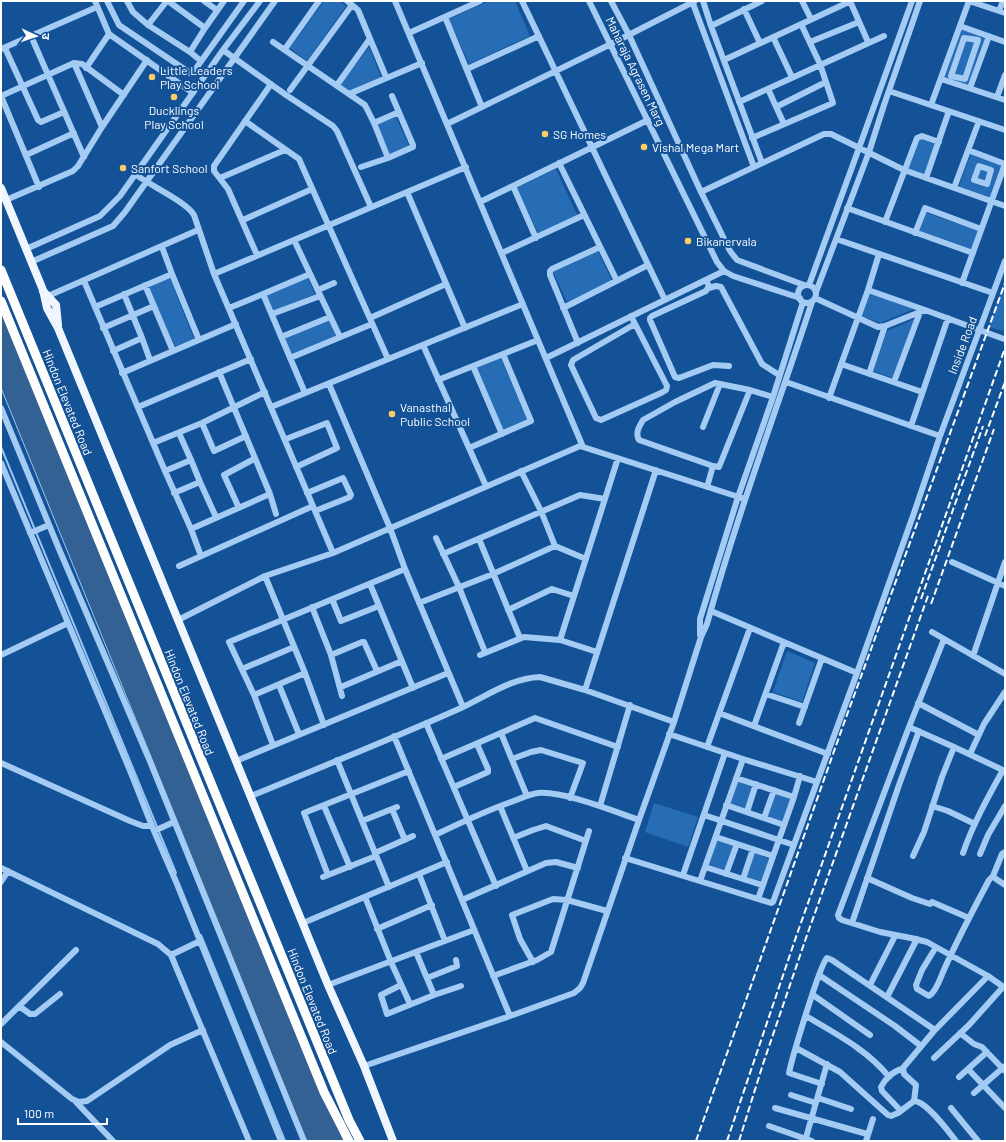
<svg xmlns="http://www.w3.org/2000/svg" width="1006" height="1142" viewBox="0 0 1006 1142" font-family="Barlow,'Noto Sans Devanagari',sans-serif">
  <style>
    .green { fill: #266db6 }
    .water { fill: #336193; stroke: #96c7f6 }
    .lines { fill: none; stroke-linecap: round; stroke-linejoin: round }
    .stream { stroke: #96c7f6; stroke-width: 2 }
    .minor { stroke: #a4cbf3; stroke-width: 6 }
    .major { stroke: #f0f6ff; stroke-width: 8 }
    .highway { stroke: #fff; stroke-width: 9 }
    .rail { stroke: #fff; stroke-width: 2; stroke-dasharray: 7 3; stroke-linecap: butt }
    .poi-dot { fill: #fc6; stroke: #135297; stroke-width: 1.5 }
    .labels { text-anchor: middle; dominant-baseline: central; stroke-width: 4; stroke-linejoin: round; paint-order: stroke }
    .poi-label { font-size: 12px; fill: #fff; stroke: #135297; text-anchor: start }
    .street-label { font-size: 12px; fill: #fff; stroke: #135297 }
  </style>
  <rect width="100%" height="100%" fill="#135297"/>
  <!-- green -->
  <path class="green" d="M324,1H340L346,6L307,61L290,48Z
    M489,1H515L530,36L469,64L449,19Z
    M961,29L985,38L968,86L944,77Z
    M369,47L381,77L350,92L340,84Z
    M396,117L409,146L390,155L377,125Z
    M918,137L936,144L925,175L906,168Z
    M971,153L1003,165L991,198L959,186Z
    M556,169L577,215L538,233L517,188Z
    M925,212L980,232L973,250L918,230Z
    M598,251L612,281L567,302L553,272Z
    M170,278L194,339L174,347L149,287Z
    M308,278L315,294L273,311L266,295Z
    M1005,280V325L1003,331L988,327Z
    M869,293L914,309L880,323L861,316Z
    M915,319L893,378L873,371L887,331Z
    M329,320L336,337L291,355L284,339Z
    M501,358L527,420L503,430L477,368Z
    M787,651L815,663L802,702L773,692Z
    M738,780L754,786L746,810L730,804Z
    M775,792L791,798L783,822L767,817Z
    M654,803L698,817L688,847L645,832Z
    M717,840L734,846L725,870L709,865Z
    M754,853L770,859L761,883L745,877Z"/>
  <!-- water -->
  <path class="water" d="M1,303L207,796L344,1141H307L297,1121L249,998L1,388Z"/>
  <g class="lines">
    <!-- stream -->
    <path class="stream" d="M1,447L176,873
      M201,935L285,1141"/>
    <!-- minor -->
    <path class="minor" d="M95,1L109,34L193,93
      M107,1L119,25L190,73L192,74L244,1
      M127,1L133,12L148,25L190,52L201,61
      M204,1L217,10
      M347,1L358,10L386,77
      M395,1L583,447
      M522,1L665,300
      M589,1L717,262L724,271L733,276L800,298
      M611,1L629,35L701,192L730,251L737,260L804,285
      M692,1L754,167
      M703,1L711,26L762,163
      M802,1L811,19
      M850,1L868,42
      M969,1L1005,13
      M744,9L760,43
      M999,11L1003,1
      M445,17L482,107
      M148,25L166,2L168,1L205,28L190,52
      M711,26L762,1
      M960,26L1005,42
      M205,28L224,1
      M409,33L480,1
      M31,36L84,157
      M773,37L792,77
      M964,38L978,40L965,79L951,76Z
      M273,42L365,105L374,123L388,158
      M810,42L859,22
      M5,48L38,120L41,122L64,112
      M1,49L97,7
      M285,49L319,1
      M223,50L286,95L333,126L337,131L371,207
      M724,60L851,1
      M74,63L102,127
      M86,68L109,34
      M467,69L539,36
      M941,79L1005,100
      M337,85L369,40
      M970,88L989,36
      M768,89L784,124
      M290,90L352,5
      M889,91L1005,130
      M349,94L422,63
      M1,96L74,63L82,64L124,95
      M1,96L39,187
      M997,97L1005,75
      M739,102L884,36
      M931,105L969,1
      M776,107L822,84
      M245,121L299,159L388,359
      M374,123L399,112
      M447,124L611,44L695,1
      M752,138L833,103L820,64L801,24
      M26,155L74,133
      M559,163L617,281
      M979,166L991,170L987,184L974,180Z
      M361,167L388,158L413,147V145L392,96
      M135,174C149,185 187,202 194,215L214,274L333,553
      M220,178L285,150
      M926,178L949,111
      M513,186L536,238
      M954,188L979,121
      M407,192L465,328
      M701,192L824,134H831L904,170L1005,206
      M6,200L73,171L78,166L102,127L147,60
      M480,202L648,120
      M847,208L973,253
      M243,220L312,189
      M885,222L917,138L922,136L939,142
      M915,233L925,208L981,229
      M836,239L993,293
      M294,240L340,337
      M162,247L172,274
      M26,249L100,216L120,196L223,50L260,1
      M502,253L584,215
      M257,255L228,189L214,171V166L271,84
      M31,262L113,226L125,212L275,1
      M214,274L466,167
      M706,280L709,286L706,291L652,316L650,318V320L675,377L679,378L713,365L729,366
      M84,281L165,471L191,529L270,494
      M962,283L1005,164L968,150
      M145,285L173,351
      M809,285L859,148L912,1
      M798 294a9 9 0 1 1 18 0a9 9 0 1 1-18 0Z
      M709,288L716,286L721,287L762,364L779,375
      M318,290L334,283
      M868,290L925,310
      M816,292L869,152L884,105L920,1
      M124,294L142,338
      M48,296L198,230
      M815,298L878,327L885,326L925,310L1004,339
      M95,307L172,274L199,340
      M229,308L263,294
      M563,308L648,265
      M272,314L320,296
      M631,316L667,386L666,390L661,393L601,420L596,418L571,365L573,360L635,324
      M370,318L446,284
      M103,328L154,306
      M281,337L330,317
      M578,343L550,275V271L552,269L600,247
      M423,345L486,486
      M113,351L142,338L150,360
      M290,358L372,324
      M546,358L724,271
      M841,364L922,392
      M473,366L502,434
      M219,372L270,494L276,514
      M122,373L236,324
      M869,374L885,326
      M438,380L538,340
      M786,382L940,436L1005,261
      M894,382L920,312
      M329,384L390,528L405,569L463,707
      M305,393L263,294L310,274
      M829,398L868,290L879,254
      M138,407L251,359
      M271,407L523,304
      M1,408L59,549L149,759L304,1141
      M202,423L214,451L246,436
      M911,426L948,318
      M703,427L720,384
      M286,439L327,423L337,448L296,467
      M153,443L202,423L265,392
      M469,448L531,421L503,354
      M191,460L200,482
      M1,463L131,773L154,831L177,884L281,1141
      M713,466L639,440C635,433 639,427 643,420L675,402L715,383L750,390
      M165,471L191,460L179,433
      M521,471L541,511L555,546
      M707,487L713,466L719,467L750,390L773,397
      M174,493L200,482L216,517
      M307,493L343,478L351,495L350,497L315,511
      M239,508L224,475L254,459
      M191,529L201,556
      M30,533L49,525
      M436,538L459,587L485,652
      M479,539L520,638
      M443,554L580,495L605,499
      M952,562L1005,586
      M179,566L313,506
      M265,576L305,673L324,725
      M370,584L413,688
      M332,599L341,621L379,606
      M419,603L493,574L555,546L586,559
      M312,607L331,655L342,696
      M508,610L552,589L574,596
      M711,611L857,673
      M178,620L265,576L333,553L580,446L745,499
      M932,632L1005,674
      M700,635V619L738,497L773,397L803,302
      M944,639L909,727L838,915L839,918L842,920L880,932L911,938L927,942L988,976L1005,988
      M560,640L618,458
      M1,655L68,623
      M331,655L362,642H364L377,671
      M480,655L524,637L560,640L597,652
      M973,656L1005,562
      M242,669L294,647
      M279,685L299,734
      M341,687L402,661
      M585,690L656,470
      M766,694L805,707
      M254,695L305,673
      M918,703L979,735
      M719,713L828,754
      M426,723L496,886
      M799,723L822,658
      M754,726L784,642
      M909,727L954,747L1005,771
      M501,733L527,796
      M669,734L743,759L817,782
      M394,736L510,1016
      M273,745L254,695L229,642L405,569
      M707,747L750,628
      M970,754L984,724L1005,692
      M441,759L535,718L618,747
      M512,759L531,752L541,750L583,763L570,798
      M337,760L389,887
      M236,761L448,673
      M1,763L130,821L143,826H152
      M736,778L794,797
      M454,787L488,772V769L477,744
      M251,796C321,767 392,739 461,708C487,696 511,678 540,677L585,690L674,722
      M726,805L784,825
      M324,806L350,867
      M500,806L527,871
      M600,806L630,705
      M932,806L948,811L975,824
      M392,809L405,840
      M747,812L756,784
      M704,815L794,845
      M764,818L774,790
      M362,821L397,807
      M154,831L174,822
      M435,835C460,823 485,811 511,802C520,799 529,794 538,793C564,791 613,811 639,820
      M716,837L773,856
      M513,838L533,830L546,826L586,841
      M1005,852L1002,854L993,876L996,879L1005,885
      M375,853L413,836
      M963,853C973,824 988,797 1003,770
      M980,854L988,835L1005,806
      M913,856L924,832L942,777L954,747
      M625,858L758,899L771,903L773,902L857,673L914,513L939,439
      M705,867L762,885
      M1,868L158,944L171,955L249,1141
      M419,874L445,941
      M726,874L737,844
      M328,875L304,813L409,771
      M683,875L725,753
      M323,877L376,856
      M867,878L912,898L930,904L932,902L969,918
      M743,879L753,849
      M700,881L743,759
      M1,882L8,871
      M365,897L391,962L410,1004
      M758,899L794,797L800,776
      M462,900L546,863L556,862L578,868
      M303,923L447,862
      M852,923L899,785L919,731
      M377,929L432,905
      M936,947L922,970L916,985L917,989L929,996C936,992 940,979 943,972C957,940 973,910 989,880L993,876
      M416,952L434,995
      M171,955L200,941
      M533,962L520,939L512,915L553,899L567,900L607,911
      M819,975L895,1026L921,1046
      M493,976L537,960L551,952L589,831
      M427,978L457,966L456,960
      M328,985L474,930
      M401,985L381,995L387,1014L434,995L461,986
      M870,985L895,936
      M813,995L870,1035
      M887,997L917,939
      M19,1006L30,1014H35L60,994
      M806,1016C834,1033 868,1050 889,1077
      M1,1024L76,950
      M960,1033L974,1044L982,1047L1005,1071
      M1,1042L72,1099L79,1102L87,1101L170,1045L203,1030
      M796,1048L840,1072L888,1115L891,1116L898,1113L914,1101C926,1101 948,1131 956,1141
      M934,1058L969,1025L1003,987
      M364,1066L510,1016L574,993L580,988L583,983L639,820L674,722L701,637L707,624C737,515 777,409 812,302
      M968,1069L1005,1108
      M959,1077L987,1052
      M822,1084L789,1073C792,1058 820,964 827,958L832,960L935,1030
      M974,1093L1005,1066
      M791,1095L816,1103
      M818,1098L851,1109
      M914,1101L916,1085L904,1074L903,1068L934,1031L988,976
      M76,1102L113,1141
      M775,1108L867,1134
      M951,1108L978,1141
      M901,1111L882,1091L881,1087C885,1079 893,1071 902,1069
      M769,1126L812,1141
      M805,1141L827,1064
      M866,1141L873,1119"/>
    <!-- major -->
    <path class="major" d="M1,188L43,290L47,308L58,328L328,985L364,1066L393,1141
      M43,291L56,305L58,325"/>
    <!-- highway -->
    <path class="highway" d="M1,270L349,1120L360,1141
      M1,301L324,1092L349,1141"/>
    <!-- rail -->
    <path class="rail" d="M985,436L1005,382
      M921,599L983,426
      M931,604L994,429
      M696,1141L844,723L1005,283
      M727,1141L797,934L1005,348
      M739,1141L763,1064L806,938L929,593"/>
  </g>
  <!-- markers -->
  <g class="poi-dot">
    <circle cx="152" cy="77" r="4"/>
    <circle cx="174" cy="97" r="4"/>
    <circle cx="545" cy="134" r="4"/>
    <circle cx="644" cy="147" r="4"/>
    <circle cx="123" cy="168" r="4"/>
    <circle cx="688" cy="241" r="4"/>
    <circle cx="392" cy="414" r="4"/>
  </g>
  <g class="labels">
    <!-- poi labels -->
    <g class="poi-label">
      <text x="160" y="70">Little Leaders<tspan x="160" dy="14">Play School</tspan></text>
      <text x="174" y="110" text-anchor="middle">Ducklings<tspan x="174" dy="14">Play School</tspan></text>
      <text x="553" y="134">SG Homes</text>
      <text x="652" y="147">Vishal Mega Mart</text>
      <text x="131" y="168">Sanfort School</text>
      <text x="696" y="241">Bikanervala</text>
      <text x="400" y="407">Vanasthal<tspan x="400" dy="14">Public School</tspan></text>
    </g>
    <!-- street labels -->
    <g class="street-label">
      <text transform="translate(636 71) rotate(64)">Maharaja Agrasen Marg</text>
      <text transform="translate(962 345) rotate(-69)">Inside Road</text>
      <text transform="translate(68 402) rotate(68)">Hindon Elevated Road</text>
      <text transform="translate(190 702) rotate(68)">Hindon Elevated Road</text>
      <text transform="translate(313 1001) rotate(68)">Hindon Elevated Road</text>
    </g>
  </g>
  <!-- border -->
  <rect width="1006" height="1142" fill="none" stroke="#ffffff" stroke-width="4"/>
  <!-- north arrow -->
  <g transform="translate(36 36) rotate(93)" stroke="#135297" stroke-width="3" paint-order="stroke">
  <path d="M0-3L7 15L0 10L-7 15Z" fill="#ffffff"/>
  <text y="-6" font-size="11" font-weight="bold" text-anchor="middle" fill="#ffffff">उ</text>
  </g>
  <!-- scale -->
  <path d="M18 1118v6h89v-6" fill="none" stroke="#ffffff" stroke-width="2"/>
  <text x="24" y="1118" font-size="12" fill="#ffffff" stroke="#135297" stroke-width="3" paint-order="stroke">100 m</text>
</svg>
